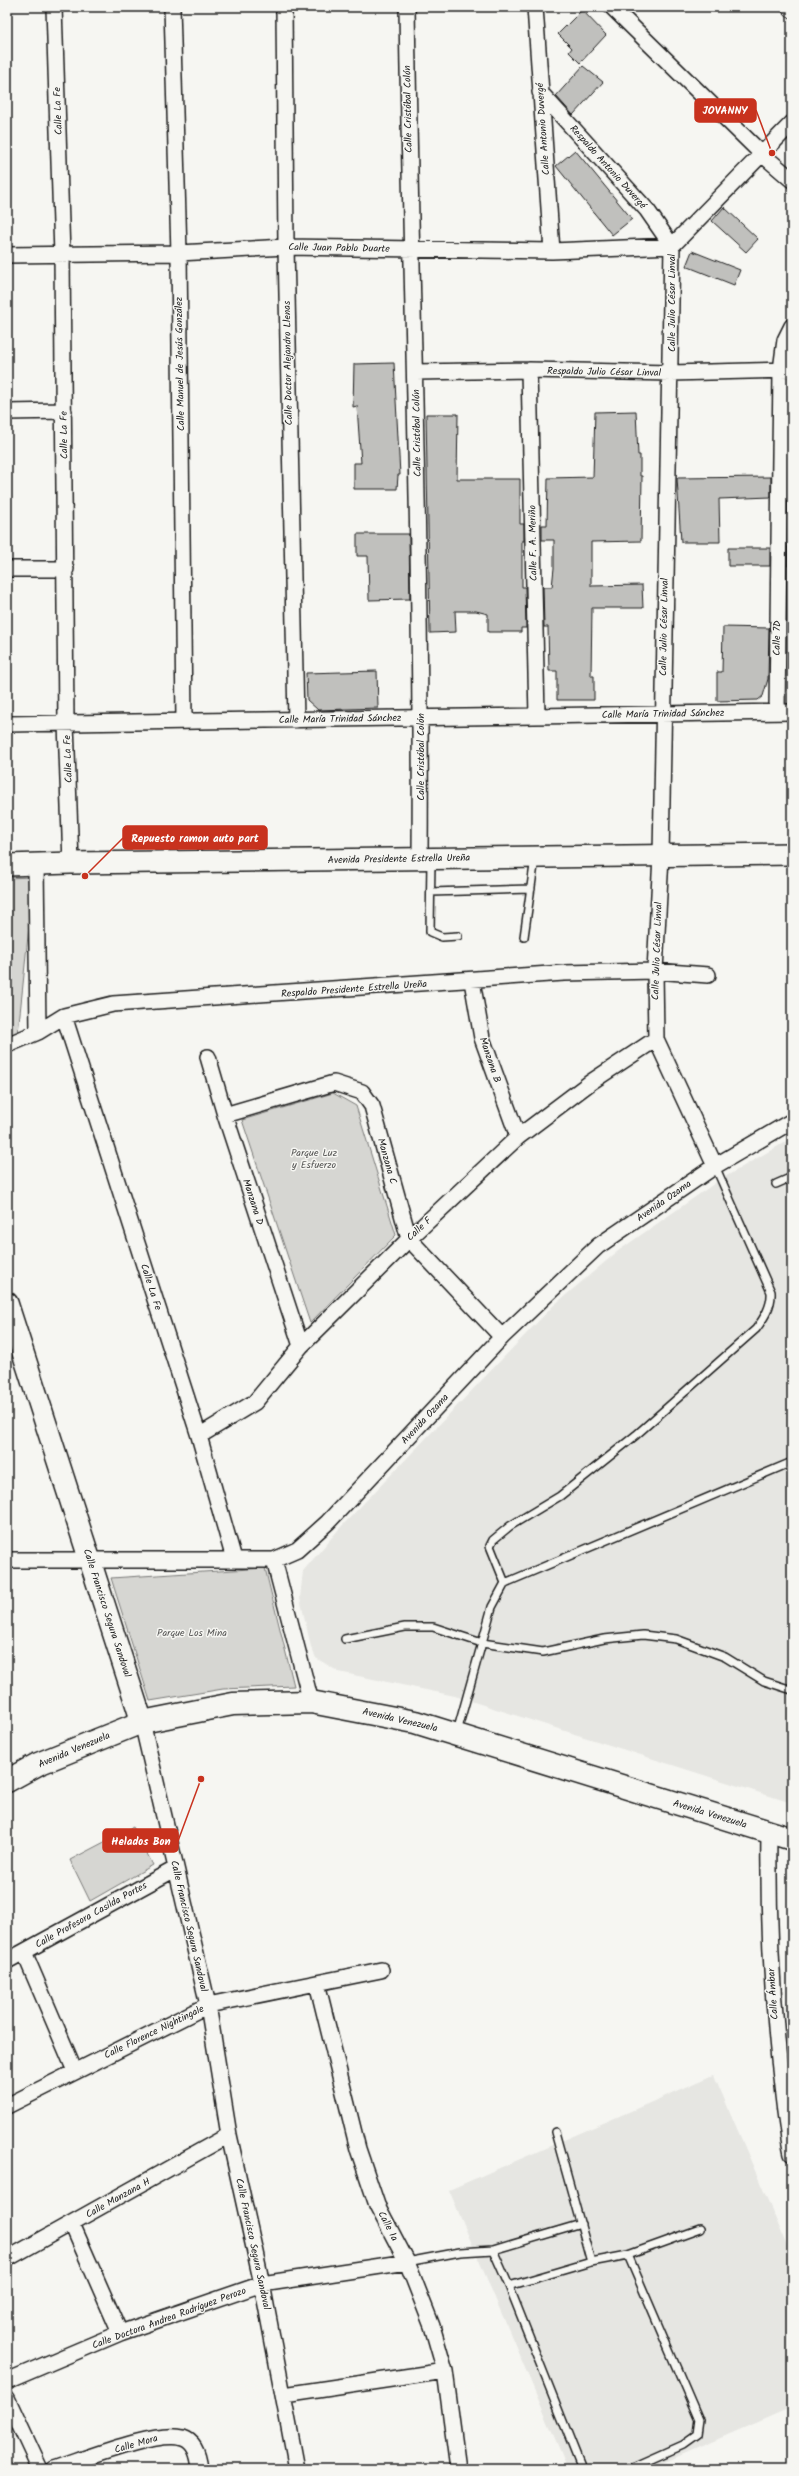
<svg xmlns="http://www.w3.org/2000/svg" width="799" height="2476" viewBox="0 0 799 2476" font-family="Kalam,sans-serif">
  <style>
    .built { fill: #e6e6e2 }
    .green { fill: #d6d6d2; stroke: #797977 }
    .building { fill: #c0c0bd; stroke: #1c1c1c }
    .lines { fill: none; stroke-linecap: round; stroke-linejoin: round }
    .service-casing { stroke: #1c1c1c; stroke-width: 10 }
    .minor-casing { stroke: #1c1c1c; stroke-width: 18 }
    .secondary-casing { stroke: #1c1c1c; stroke-width: 24 }
    .primary-casing { stroke: #1c1c1c; stroke-width: 25 }
    .service { stroke: #f6f6f2; stroke-width: 7 }
    .minor { stroke: #f6f6f2; stroke-width: 15 }
    .secondary { stroke: #f6f6f2; stroke-width: 21 }
    .primary { stroke: #f6f6f2; stroke-width: 22 }
    .labels { text-anchor: middle; dominant-baseline: central; stroke-width: 3; stroke-linejoin: round; paint-order: stroke }
    .street-label { font-size: 10px; fill: #1c1c1c; stroke: #f6f6f2 }
    .park-label { font-size: 10px; fill: #545453; stroke: #f6f6f2 }
    .leader { fill: none; stroke: #c8321e; stroke-width: 1.5 }
    .callout-dot { fill: #c8321e; stroke: #f6f6f2; stroke-width: 1.5 }
    .callout { fill: #c8321e; stroke: #c8321e; stroke-width: 1.5 }
    .callout-label { font-size: 11px; text-anchor: middle; font-weight: bold; fill: #fff }
  </style>
  <rect width="100%" height="100%" fill="#f6f6f2"/>
  <filter id="ink" filterUnits="userSpaceOnUse"><feTurbulence type="fractalNoise" baseFrequency=".025" numOctaves="2"/><feDisplacementMap in="SourceGraphic" scale="8" xChannelSelector="R" yChannelSelector="G"/><feConvolveMatrix kernelMatrix="1 2 1 2 8 2 1 2 1" color-interpolation-filters="sRGB"/></filter>
  <g filter="url(#ink)">
    <!-- built -->
    <path class="built" d="M792,1138V1803L455,1696L339,1672L316,1658L311,1647L300,1598L303,1571L339,1529L553,1306L618,1251L718,1181Z
      M714,2075L792,2257V2407L649,2469H568L449,2190Z"/>
    <!-- green -->
    <path class="green" d="M34,877L18,1033L7,1037V878Z
      M333,1093L356,1106L396,1235L310,1323L242,1120Z
      M265,1568L294,1686L223,1689L150,1701L111,1578Z
      M133,1827L153,1865L90,1901L70,1860Z"/>
    <!-- building -->
    <path class="building" d="M582,10L606,35L580,63L569,52L572,48L558,34Z
      M583,66L603,82L573,115L556,96Z
      M575,150L632,219L612,235L556,166Z
      M724,207L758,239L746,252L712,221Z
      M692,251L740,270L734,285L686,266Z
      M394,363L400,475H398L397,489H354V463H361L357,406L353,407L354,364Z
      M636,411L638,455H640V476H642L641,541L591,542V586L642,585L643,608H592L591,676H594V700H557V671H549L548,627H544L543,587H552L554,568V540H542V525H547L548,478L593,477L595,412Z
      M426,414H458L457,479H520V524H524V541H522V587H525L526,628H521V632H488V614L476,611H455L456,632L430,633Z
      M792,476V497H789V477Z
      M771,477V497L719,499L720,542H681L677,478Z
      M357,534H409L410,599L369,600L368,556H357Z
      M788,547H792V566H788Z
      M728,548H770V566H728Z
      M723,627L769,628L768,679L763,696L758,700L717,701V672H722Z
      M377,671L378,708L318,710L307,700L306,673Z"/>
    <g class="lines">
      <!-- service casing -->
      <g class="service-casing">
        <path id="service" d="M431,859L430,932L442,937L458,936
          M431,892L531,889
          M524,937L535,858
          M776,1184L792,1177
          M505,1583L490,1546L493,1540L510,1526L560,1496L636,1435L756,1329C764,1318 772,1306 771,1292L715,1166
          M345,1639L405,1627H433L482,1643L543,1652L604,1639L643,1635L676,1639L725,1657L764,1681L792,1690
          M457,1732L492,1607L505,1583L792,1462
          M493,2250L581,2224
          M628,2255L700,2229
          M407,2262L460,2252L493,2250L509,2286L591,2262L555,2132
          M591,2262L628,2255L699,2420L697,2435L683,2445L629,2469
          M509,2286L582,2469"/>
      </g>
      <!-- minor casing -->
      <g class="minor-casing">
        <path id="minor" d="M54,7L62,255L66,723L71,863
          M172,7L179,253L184,721
          M284,7L286,247L296,720
          M407,7C411,291 422,575 420,859
          M535,7L552,251
          M612,7L762,154L792,180
          M789,7L792,10
          M540,92L647,210L672,246
          M7,255L179,253L286,247L552,251L672,246
          M529,370L537,716
          M416,372L529,370L671,373L792,370
          M7,412L64,411
          M7,569H66
          M777,712L781,370L785,340L792,326
          M7,724L792,712
          M36,865L38,1032
          M472,981L482,1038L518,1137
          M64,1016L199,1436L234,1559
          M7,1045L38,1032L64,1016L113,1004L564,973L655,971L708,975
          M208,1057L225,1115L301,1346
          M225,1115L334,1083L362,1092L372,1106L409,1239L502,1337
          M715,1166L656,1039L655,971L661,856L672,246L792,123
          M199,1436L255,1402L301,1346L409,1239L518,1137L591,1082L656,1039
          M7,1560H274L297,1550L328,1522L502,1337L598,1246L715,1166L792,1121
          M274,1560L311,1702
          M142,1722L208,2005L229,2135L262,2284L297,2469
          M769,1832C768,1910 771,1982 779,2060C783,2092 785,2123 792,2154
          M24,1952L75,2071
          M7,1961L175,1869
          M317,1983L358,2149L377,2205L407,2262L432,2326L445,2371L458,2469
          M7,2106L208,2005L381,1970
          M72,2224L120,2333
          M7,2259L229,2135
          M7,2381L120,2333L262,2284L407,2262
          M284,2395L445,2371
          M7,2398L40,2469
          M54,2469C83,2460 156,2430 183,2438C196,2442 199,2458 200,2469"/>
      </g>
      <!-- secondary casing -->
      <g class="secondary-casing">
        <path id="secondary" d="M7,865L71,863L792,854
          M7,1303L142,1722"/>
      </g>
      <!-- primary casing -->
      <g class="primary-casing">
        <path id="primary" d="M7,1781L38,1764L142,1722L233,1704L311,1702L415,1722L792,1839"/>
      </g>
      <!-- service -->
      <use href="#service" class="service"/>
      <!-- minor -->
      <use href="#minor" class="minor"/>
      <!-- secondary -->
      <use href="#secondary" class="secondary"/>
      <!-- primary -->
      <use href="#primary" class="primary"/>
    </g>
  </g>
  <g class="labels">
    <!-- street labels -->
    <g class="street-label">
      <text transform="translate(408 109) rotate(-91)">Calle Cristóbal Colón</text>
      <text transform="translate(58 111) rotate(-92)">Calle La Fe</text>
      <text transform="translate(543 129) rotate(-94)">Calle Antonio Duvergé</text>
      <text transform="translate(608 167) rotate(48)">Respaldo Antonio Duvergé</text>
      <text transform="translate(339 248) rotate(1)">Calle Juan Pablo Duarte</text>
      <text transform="translate(672 303) rotate(-90)">Calle Julio César Linval</text>
      <text transform="translate(288 363) rotate(-91)">Calle Doctor Alejandro Llenas</text>
      <text transform="translate(180 364) rotate(-91)">Calle Manuel de Jesús González</text>
      <text transform="translate(604 372) rotate(1)">Respaldo Julio César Linval</text>
      <text transform="translate(417 433) rotate(-91)">Calle Cristóbal Colón</text>
      <text transform="translate(64 435) rotate(-91)">Calle La Fe</text>
      <text transform="translate(533 543) rotate(-91)">Calle F. A. Meriño</text>
      <text transform="translate(664 627) rotate(-89)">Calle Julio César Linval</text>
      <text transform="translate(777 638) rotate(-89)">Calle 7D</text>
      <text transform="translate(663 714) rotate(-1)">Calle María Trinidad Sánchez</text>
      <text transform="translate(340 719) rotate(-1)">Calle María Trinidad Sánchez</text>
      <text transform="translate(421 757) rotate(-90)">Calle Cristóbal Colón</text>
      <text transform="translate(68 759) rotate(-92)">Calle La Fe</text>
      <text transform="translate(399 859) rotate(-1)">Avenida Presidente Estrella Ureña</text>
      <text transform="translate(657 951) rotate(-88)">Calle Julio César Linval</text>
      <text transform="translate(354 989) rotate(-4)">Respaldo Presidente Estrella Ureña</text>
      <text transform="translate(490 1060) rotate(71)">Manzana B</text>
      <text transform="translate(387 1161) rotate(74)">Manzana C</text>
      <text transform="translate(664 1201) rotate(-35)">Avenida Ozama</text>
      <text transform="translate(253 1202) rotate(72)">Manzana D</text>
      <text transform="translate(419 1229) rotate(-43)">Calle F</text>
      <text transform="translate(151 1287) rotate(72)">Calle La Fe</text>
      <text transform="translate(425 1419) rotate(-47)">Avenida Ozama</text>
      <text transform="translate(107 1613) rotate(72)">Calle Francisco Segura Sandoval</text>
      <text transform="translate(400 1720) rotate(13)">Avenida Venezuela</text>
      <text transform="translate(74 1750) rotate(-23)">Avenida Venezuela</text>
      <text transform="translate(710 1814) rotate(17)">Avenida Venezuela</text>
      <text transform="translate(91 1915) rotate(-29)">Calle Profesora Casilda Portes</text>
      <text transform="translate(189 1926) rotate(77)">Calle Francisco Segura Sandoval</text>
      <text transform="translate(773 1994) rotate(-94)">Calle Ámbar</text>
      <text transform="translate(154 2032) rotate(-26)">Calle Florence Nightingale</text>
      <text transform="translate(118 2198) rotate(-29)">Calle Manzana H</text>
      <text transform="translate(388 2226) rotate(63)">Calle 1a</text>
      <text transform="translate(253 2244) rotate(78)">Calle Francisco Segura Sandoval</text>
      <text transform="translate(169 2318) rotate(-20)">Calle Doctora Andrea Rodríguez Perozo</text>
      <text transform="translate(136 2444) rotate(-16)">Calle Mora</text>
    </g>
    <!-- park labels -->
    <g class="park-label">
      <text x="314" y="1153">Parque Luz<tspan x="314" dy="12">y Esfuerzo</tspan></text>
      <text x="192" y="1633">Parque Los Mina</text>
    </g>
  </g>
  <!-- callouts -->
  <path class="leader" d="M772 153L756 110M85 876L123 838M201 1779L178 1841"/>
  <g class="callout-dot">
    <circle cx="772" cy="153" r="4"/>
    <circle cx="85" cy="876" r="4"/>
    <circle cx="201" cy="1779" r="4"/>
  </g>
  <g class="callout">
    <rect x="695" y="99" width="61" height="23" rx="4"/>
    <rect x="123" y="826" width="144" height="23" rx="4"/>
    <rect x="103" y="1829" width="75" height="23" rx="4"/>
  </g>
  <g class="callout-label">
    <text x="725" y="114">JOVANNY</text>
    <text x="195" y="842">Repuesto ramon auto part</text>
    <text x="141" y="1845">Helados Bon</text>
  </g>
  <!-- margin -->
  <rect width="799" height="2476" fill="none" stroke="#f6f6f2" stroke-width="24"/>
  <rect x="12" y="12" width="775" height="2452" fill="none" stroke="#1c1c1c" stroke-width="1.5" filter="url(#ink)"/>
</svg>
